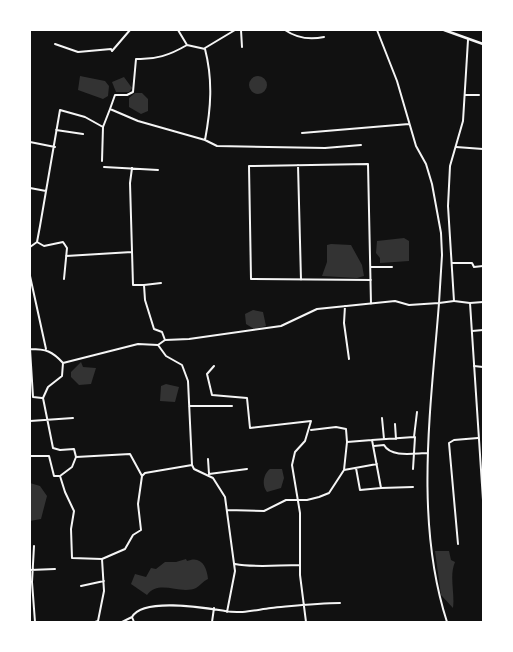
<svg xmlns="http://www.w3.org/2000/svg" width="513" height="652" viewBox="0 0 513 652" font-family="'Noto Sans',sans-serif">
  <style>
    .water { fill: #333 }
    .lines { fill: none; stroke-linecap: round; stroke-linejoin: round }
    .minor { stroke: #f5f5f5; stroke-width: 2 }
    .tertiary { stroke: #f5f5f5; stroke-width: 2 }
    .primary { stroke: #f5f5f5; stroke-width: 2.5 }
  </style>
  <rect width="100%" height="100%" fill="#111"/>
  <!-- water -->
  <path class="water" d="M80,76L105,81L109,86L108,96L103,99L78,90Z
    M249 85a9 9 0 1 1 18 0a9 9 0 1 1-18 0Z
    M124,77L132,88L129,92H116L112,82Z
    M135,93H142L148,99V111L141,114L129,107V98Z
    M404,238L409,241V261L380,263V258L376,253L377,241Z
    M331,244L351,245L362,265L364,276L357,278L322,276L327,262V245Z
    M253,310L263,312L266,326L254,329L246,324L245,314Z
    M81,362L83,367L96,368L91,384L79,385L71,377V372Z
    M166,384L179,387L175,402L160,401L161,386Z
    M270,469H282L284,478L281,488L267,492C261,485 264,473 270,469Z
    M30,483L40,486L47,496L41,519L30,521Z
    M435,551H449L451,560L455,562C449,576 455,593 453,608L441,595Z
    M186,559L187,561C201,555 207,567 208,579C203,581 200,586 196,588C180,595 159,579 147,595L131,584L135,574L146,577L151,568L156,569L165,562H176Z"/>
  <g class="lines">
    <!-- minor -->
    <path class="minor" d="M178,30L187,45
      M241,30L242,47
      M285,30C298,39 310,40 324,37
      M55,44L78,52L111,49L112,51L130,30
      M205,48L235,30
      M205,49C213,80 211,108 205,140
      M465,95H479
      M110,109L115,95H127L133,92L136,59C155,60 170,55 187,45L205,49
      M56,130L83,134
      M302,133L409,124
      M30,142L55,147
      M456,147L483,149
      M102,161L103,127
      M298,165L301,280
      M104,167L158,170
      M132,168L130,183L133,285H144L145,300L154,329L162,332L165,340L158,345
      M30,188L46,191
      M37,242L44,246L63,242L67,248L64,279
      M30,247L37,242L40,226L60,110L85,117L103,127L110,109L138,121L205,140L217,146L325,148L361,145
      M66,256L132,252
      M452,263H472L474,267L483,266
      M371,267H392
      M30,276L46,349
      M371,280L251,279L249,166L368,164L371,304
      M144,285L161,283
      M470,303L483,302
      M345,306L344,323L349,359
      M472,331L483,330
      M165,340L189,339L281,326L317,309L395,301L409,305L439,303L442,255L441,233L432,184L426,164L416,146L397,81L377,30
      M30,349C46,349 52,351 63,363L62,376L48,387L43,398L53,448L60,450L74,449L76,457L130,454L142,476
      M30,349L33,397L42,398
      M63,363L138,344L158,345L166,356L182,365L188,381L192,465L194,469L213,478L225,497L235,571L227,612
      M214,366L207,374L212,395L247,398L250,428L311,421L305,441L295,452L292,465L300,513V575L306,622
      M474,366L483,367
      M189,406H232
      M382,418L384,439
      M30,421L73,418
      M395,424L396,439
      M311,430L336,427L346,429L347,442L344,470
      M347,442L372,440
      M374,446L384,445C391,458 415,453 428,453
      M30,456H49L54,476H59
      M76,457L72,467L60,476L65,492L74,511L71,529L72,558L102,559
      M208,459L209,474L247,469
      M356,468L360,490L381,488L372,440L414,437L417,412
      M413,469L415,437
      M381,488L413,487
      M227,510L264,511L286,500H307L319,497L329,493L344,470L377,464
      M458,544L449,443L454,440L478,438
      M34,546L32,582L35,622
      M235,564C256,568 277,565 300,565
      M30,570L55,569
      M81,586L104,581
      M95,622L98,621L104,591L102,559L125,549L133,535L141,530L138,504L142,476L145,473L192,465
      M122,622L132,617
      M134,622L132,617C143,597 206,608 225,611C241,614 255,610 271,608C293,606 317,603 340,603
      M212,622L214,608
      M447,622C414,520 431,407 439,303L454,301"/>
    <!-- tertiary -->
    <path class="tertiary" d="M468,40L463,121L450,166L448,206L454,301L470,303L483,500"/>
    <!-- primary -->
    <path class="primary" d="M444,30L483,44"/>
  </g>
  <!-- border -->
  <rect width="513" height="652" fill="none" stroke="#ffffff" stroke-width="62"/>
</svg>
